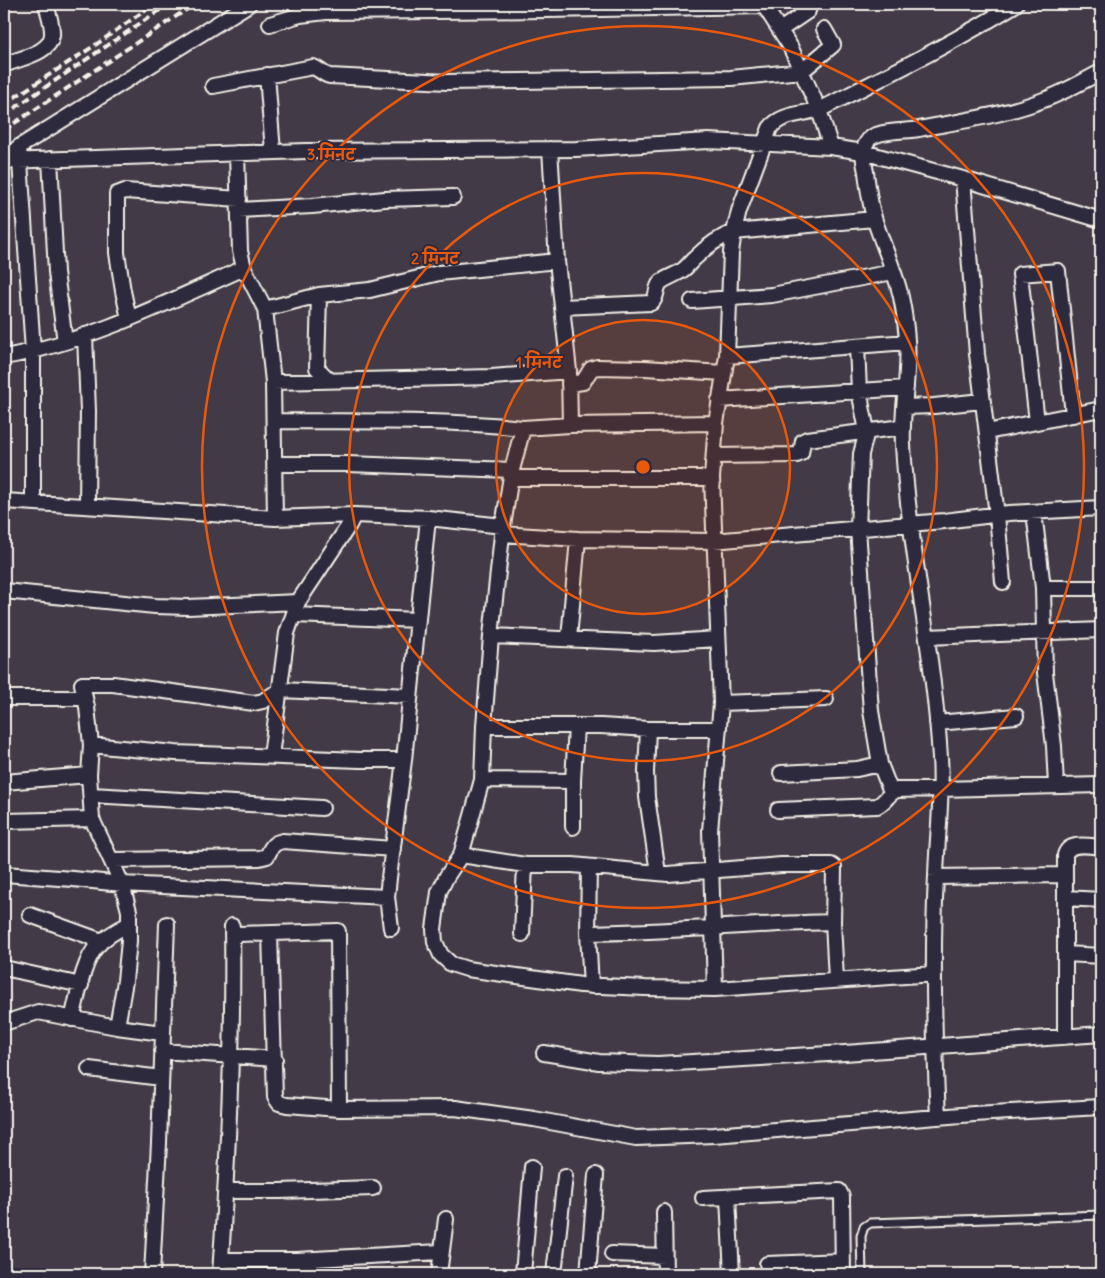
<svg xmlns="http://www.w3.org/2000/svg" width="1105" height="1278" viewBox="0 0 1105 1278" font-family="Delius,'Playpen Sans Deva',sans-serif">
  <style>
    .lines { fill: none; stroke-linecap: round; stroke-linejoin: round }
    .lane-casing { stroke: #f4f1e8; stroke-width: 11 }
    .street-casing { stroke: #f4f1e8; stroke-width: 18 }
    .lane { stroke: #2f2a3d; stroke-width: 7 }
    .street { stroke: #2f2a3d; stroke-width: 14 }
    .rail { stroke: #f4f1e8; stroke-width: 4; stroke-dasharray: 8 4; stroke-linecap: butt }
    .ring { fill: none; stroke: #e8590c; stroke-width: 2.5 }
    .centre { fill: #e8590c; stroke: #2f2a3d; stroke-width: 2.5 }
    .ring-label { font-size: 15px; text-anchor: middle; font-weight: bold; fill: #e8590c; stroke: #2f2a3d; stroke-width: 4; stroke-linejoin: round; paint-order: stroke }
  </style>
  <rect width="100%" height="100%" fill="#423a46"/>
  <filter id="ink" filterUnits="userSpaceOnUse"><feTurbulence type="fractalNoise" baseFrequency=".02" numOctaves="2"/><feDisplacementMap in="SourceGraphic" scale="10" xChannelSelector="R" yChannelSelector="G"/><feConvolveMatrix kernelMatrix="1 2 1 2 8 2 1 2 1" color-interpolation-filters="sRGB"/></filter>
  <g filter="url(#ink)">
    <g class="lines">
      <!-- lane casing -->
      <g class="lane-casing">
        <path id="lane" d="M862,1274L861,1236L864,1227L870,1223L1101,1215"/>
      </g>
      <!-- street casing -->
      <g class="street-casing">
        <path id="street" d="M763,4L790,46L819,110L831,147
          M270,24L300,15L326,12L547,10L764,6
          M780,30L808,11
          M4,65C19,58 50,54 52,35C53,25 48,13 46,4
          M267,75L273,152
          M213,86L313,67C320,69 323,75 330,76L447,82L731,78L802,71L833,45L824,29
          M19,147L33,351V503
          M550,149L557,261L569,371L570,425
          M13,152L19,147L249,4
          M237,153L240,251L244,268L265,309L273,382L275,518
          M50,159L56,272L65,342
          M4,161L306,151L576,149L708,141L831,147L863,152L963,179L1101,220
          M963,179L977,354L997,515L1003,582
          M239,210L312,206L385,199L453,197
          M319,295L317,368L329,380
          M692,301L772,295L893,272
          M562,307L651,303C658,298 655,289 660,283C666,277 677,275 684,269C688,266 691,261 695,258C705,248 720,237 734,232L874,219
          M265,309L319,295L370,290L439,273L557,261
          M129,319L123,291L117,253V194L125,191L239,199
          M85,335L88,411L87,506
          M857,346L859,391L867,431L861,454L858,529L871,711L880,764L891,792
          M727,356L907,342
          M4,357C88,342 166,303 244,268
          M273,382L492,377L569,371
          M569,384L583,382L591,369L597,367L645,368L723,373
          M719,400L906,388
          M904,407L934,406L982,401
          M274,421C356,422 440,419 523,428
          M1037,422L1020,274L1058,271L1073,415
          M987,432L1101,409
          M714,456L797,455L801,453L803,441L807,439L903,427
          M275,464H348L512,470L503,526L491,636L484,726L482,780L461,855L447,876L439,892L434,929L435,942L441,955L451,964L467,969L581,985L645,988L715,989L934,974
          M512,470L523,428L570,425L716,423
          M511,478H712
          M4,501L275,518L354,515L428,518L503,526
          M1034,512L1043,588L1045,673L1054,746L1056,786
          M502,534L578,539L713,541L944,521L1009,513L1101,508
          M1043,588H1101
          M4,591L155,606L188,607L298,602
          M294,615L418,620
          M491,636L654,643L718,639
          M927,637L1101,630
          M569,638L578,539
          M4,698H85
          M721,703L826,699
          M937,723L1016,716
          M484,726H601L648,729H719
          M648,729L646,772L647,797L658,873
          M91,745L175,753L360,760H404
          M271,756L287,633L298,602L349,525L354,515
          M781,773L857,769L880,764
          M482,780L573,781
          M4,782L89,775
          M91,795L322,808
          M778,810L877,806C886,802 888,793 897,790L1101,785
          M4,821L92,819
          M573,827V781L576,726
          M461,855L525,865H573L668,874L781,865H831L834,867V871L833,922L836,980
          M112,860L259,858L267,856C272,847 272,843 283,841L393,849
          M589,867L588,933L591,986
          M4,874L73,879L122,884L387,897
          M936,877L1065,875
          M1065,898L1101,900
          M30,915L102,941
          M391,928L387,897L389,878L404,760L428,518
          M588,933C670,932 751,924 833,922
          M270,934L275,1097L279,1103L287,1105L339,1109L455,1108L534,1119L636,1138L714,1135L974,1114L1101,1107
          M522,934L525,865
          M233,938L238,934L338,931L339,1109
          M1066,954L1101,956
          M4,968L81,985
          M715,989L710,831L721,703L712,478L716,423L727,356L731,252L734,232L739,211L770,128C782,112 808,115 825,107C890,74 955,42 1016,4
          M72,1019C78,997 82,963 97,946C106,936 117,930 129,924
          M4,1023L38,1012L117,1027L125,981L129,941V911L122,884L92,819L89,775L91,745L87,707L82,684H113L254,703L263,701L280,690L410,696
          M117,1027L162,1033
          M1065,1037V855C1069,841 1090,846 1101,847
          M162,1051L275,1059
          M544,1053L599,1062L658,1064L845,1053L1101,1034
          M89,1069L161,1078
          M938,1117C934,1037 932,956 936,876C937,837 943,797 940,758C934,653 909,550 903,445C901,410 910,375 907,340C906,326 904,311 901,297C895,270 883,246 875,221C870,205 868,188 866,172C864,162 861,151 867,142C874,129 906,132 919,129C961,121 1006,115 1046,99C1065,92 1083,81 1101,72
          M226,1191H280L373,1188
          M703,1198L839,1191L842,1197L843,1274
          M728,1198L732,1274
          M664,1212L665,1274
          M612,1254L664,1256
          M221,1260H297L440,1252
          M767,1264L843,1261
          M152,1274L159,1143L167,924
          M220,1274C228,1158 234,1042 232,926
          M439,1274L446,1219
          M523,1274L532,1167
          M554,1274L565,1176
          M588,1274L596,1175"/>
      </g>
      <!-- lane -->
      <use href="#lane" class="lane"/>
      <!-- street -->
      <use href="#street" class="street"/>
      <!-- rail -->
      <path class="rail" d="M4,104L94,46L154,4
        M4,115L169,4
        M4,130L195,4"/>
    </g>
  </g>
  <!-- distance rings -->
  <circle cx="643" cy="467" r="147" fill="#e8590c" fill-opacity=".12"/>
  <g class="ring">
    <circle cx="643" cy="467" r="147"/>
    <circle cx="643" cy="467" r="294"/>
    <circle cx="643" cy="467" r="441"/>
  </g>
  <circle cx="643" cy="467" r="8" class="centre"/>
  <g class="ring-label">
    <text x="331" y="160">3 मिनट</text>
    <text x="435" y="264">2 मिनट</text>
    <text x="539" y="368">1 मिनट</text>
  </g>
  <!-- margin -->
  <rect width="1105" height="1278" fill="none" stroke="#2f2a3d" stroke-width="20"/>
  <rect x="10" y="10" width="1085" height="1258" fill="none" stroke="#f4f1e8" stroke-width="2" filter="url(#ink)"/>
</svg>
